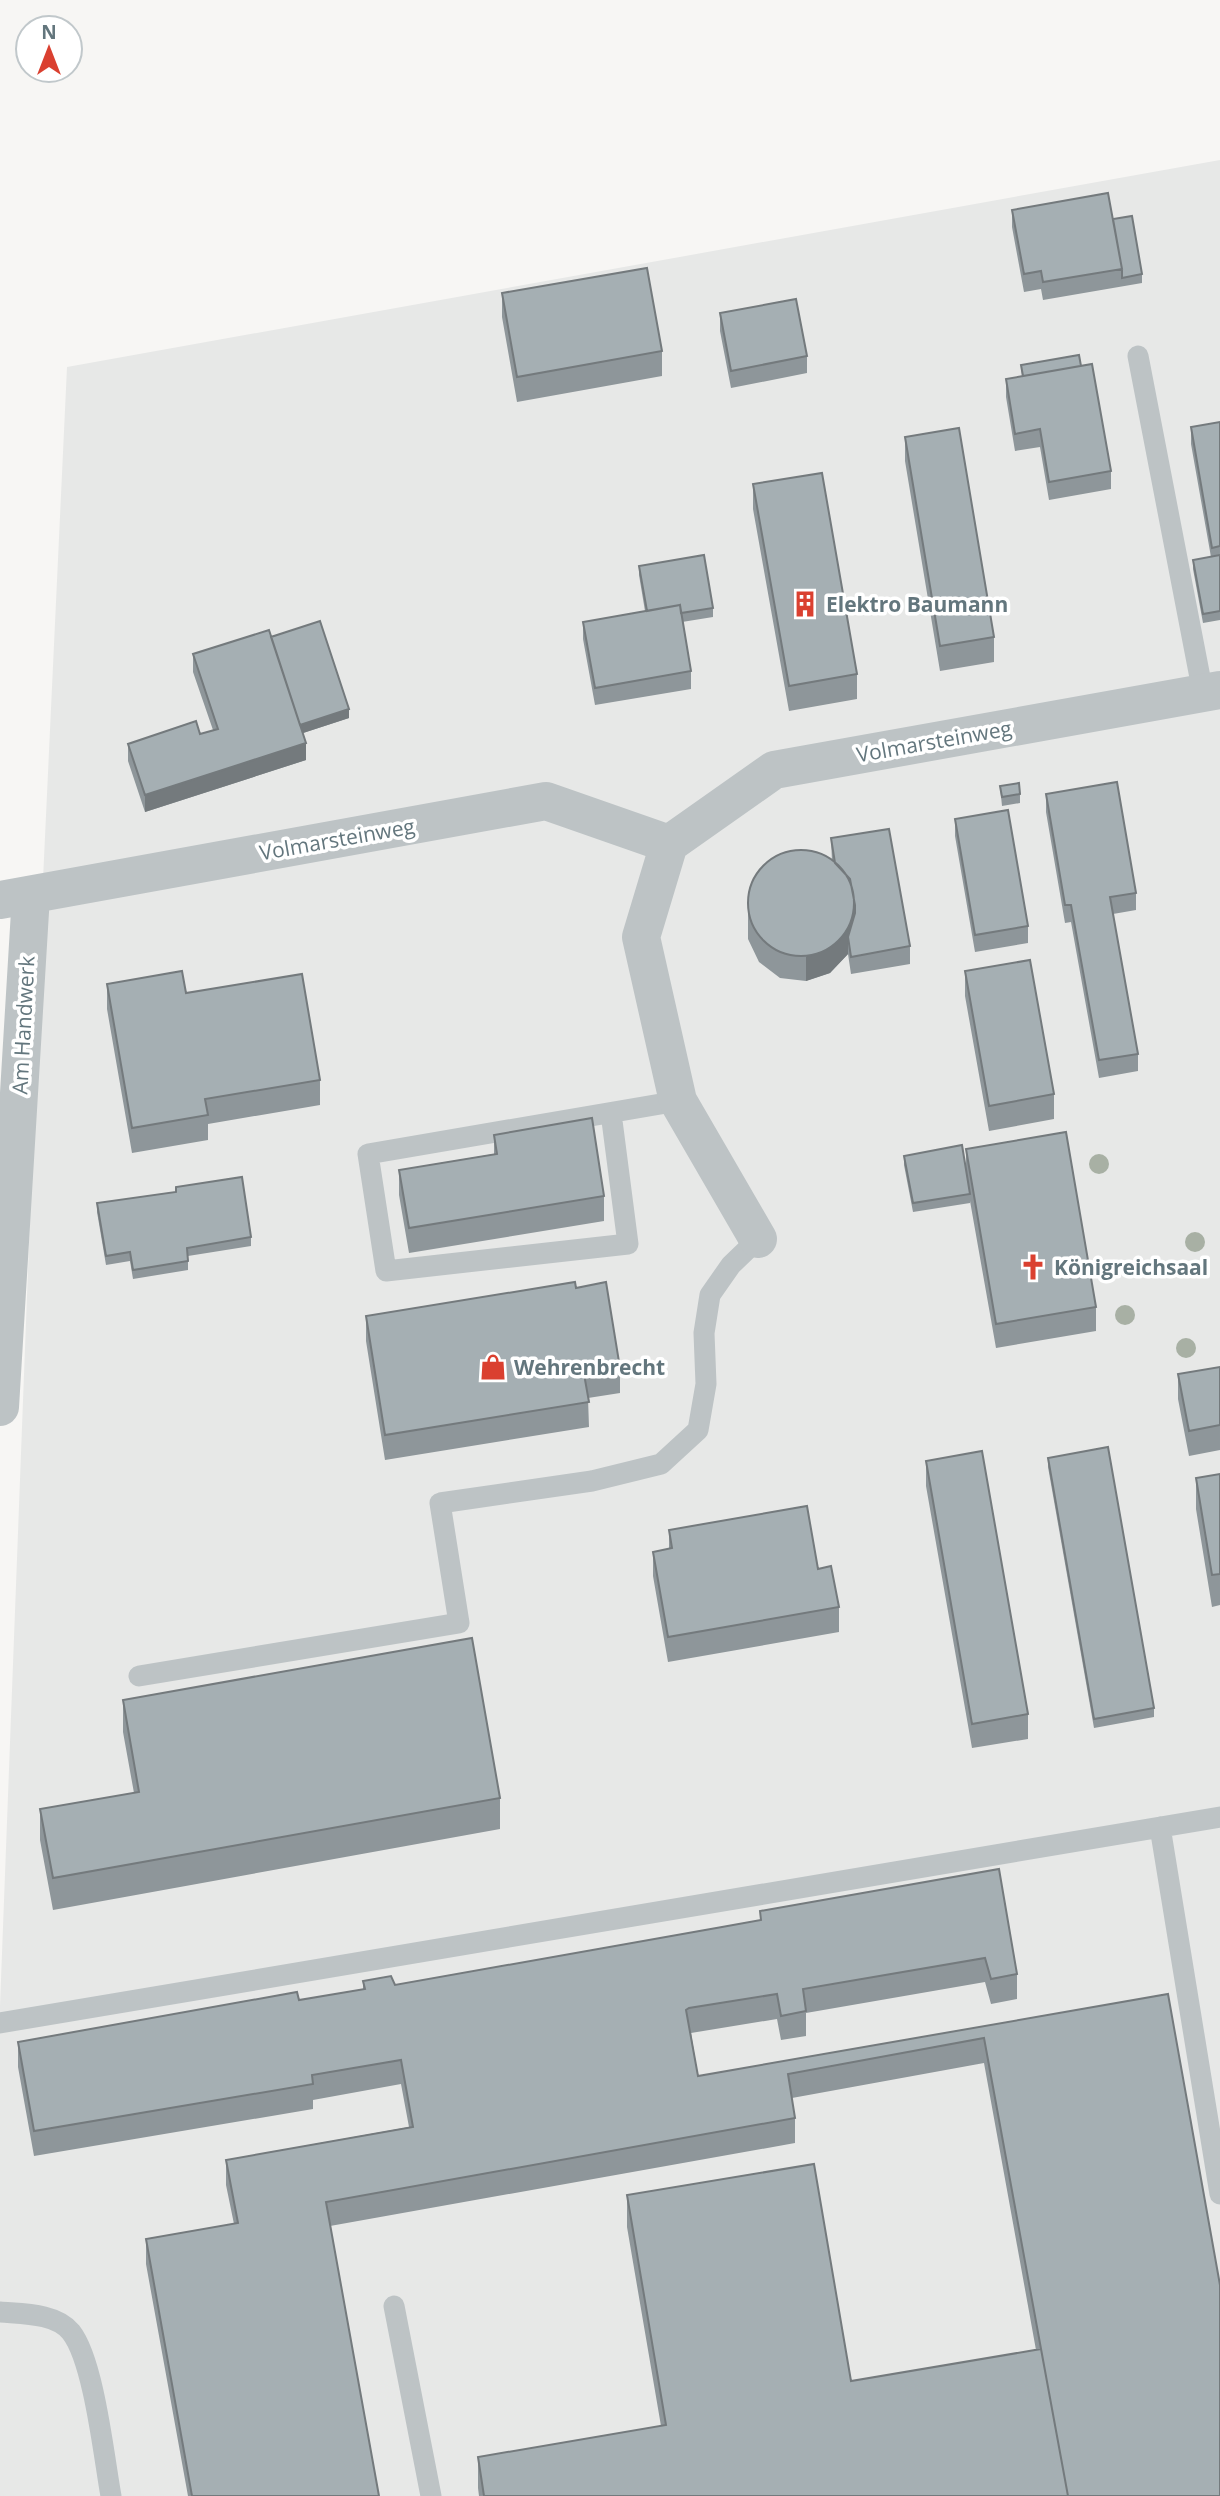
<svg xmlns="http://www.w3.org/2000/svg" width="1220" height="2496" viewBox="0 0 1220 2496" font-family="'Open Sans',sans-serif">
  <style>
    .built { fill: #e7e8e7 }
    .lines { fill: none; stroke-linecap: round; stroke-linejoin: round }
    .service { stroke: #bdc3c5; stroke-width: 21 }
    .minor { stroke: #bdc3c5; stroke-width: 38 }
    .tree { fill: #a8b0a4 }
    .wall { fill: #8e969a }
    .shaded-wall { fill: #747a7d }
    .building { fill: #a5afb3; stroke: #747a7d; stroke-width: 2 }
    .labels { text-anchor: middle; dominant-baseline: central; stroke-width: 7; stroke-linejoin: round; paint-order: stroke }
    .poi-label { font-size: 21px; font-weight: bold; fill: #63767d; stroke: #fff; text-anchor: start }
    .street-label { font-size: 21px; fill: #63767d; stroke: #fff }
  </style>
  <rect width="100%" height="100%" fill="#f7f6f4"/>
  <!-- built -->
  <path class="built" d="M1220,160V2496H0V2006L42,901L67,367Z"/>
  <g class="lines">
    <!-- service -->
    <path class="service" d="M1138,356L1203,693
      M611,1113L628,1244L386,1271L368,1154L678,1101
      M139,1676L459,1623L440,1503L592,1481L661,1464L698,1430L706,1384L704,1333L710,1295L731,1265L758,1239
      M1160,1827L1220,2194
      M0,2023L1220,1817
      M394,2306L431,2496
      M0,2312C22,2314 56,2313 71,2332C94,2361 104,2458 111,2496"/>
    <!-- minor -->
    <path class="minor" d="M0,900L546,801L669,844
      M758,1239L678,1101L641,937L669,844L774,770L1220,690
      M0,1407L31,895"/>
  </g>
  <!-- trees -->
  <g class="tree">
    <circle cx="1099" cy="1164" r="10"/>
    <circle cx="1195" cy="1242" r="10"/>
    <circle cx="1125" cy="1315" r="10"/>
    <circle cx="1186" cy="1348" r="10"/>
  </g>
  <!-- wall -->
  <path class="wall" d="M1012,210L1113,219L1142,274V283L1043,300L1041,289L1024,292L1012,227Z
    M502,293L662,351V376L517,402L502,317Z
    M720,313L807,356V373L731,388L720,331Z
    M1021,365L1081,366L1111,471V489L1049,500L1040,447L1015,451L1006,397V379L1022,377Z
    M1220,422V620L1203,623L1193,569V560L1211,557L1191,444V427Z
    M905,437L994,637V662L940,671L905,461Z
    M753,484L857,674V699L789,711L753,509Z
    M639,566L713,608V617L682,622L691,671V689L595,705L583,639V622L645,611L639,575Z
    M271,637L349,718L303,733L306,760L145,812L128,761V744L200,734L213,730L193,672V654Z
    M1000,786L1020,794V803L1002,806Z
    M1046,794L1136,893V910L1113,914L1138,1054V1071L1099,1078L1071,922L1065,923L1046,812Z
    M955,819L1028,926V943L975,952L955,836Z
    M831,838L910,946V964L851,974L848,954L830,973L806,981L780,978L759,962L748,939V914L832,861Z
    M965,971L1054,1094V1119L989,1131L965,996Z
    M107,984L186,993L320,1080V1105L208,1124V1140L132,1153L107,1009Z
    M494,1135L604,1196V1221L409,1253L399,1195V1170L494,1154Z
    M966,1149L1096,1307V1331L996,1348L970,1201V1203L913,1212L904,1165V1156L966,1167Z
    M97,1203L251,1237V1246L188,1256V1270L133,1279L130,1261L106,1265L97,1212Z
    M576,1288L620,1368V1393L588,1398L589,1427L385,1460L366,1341V1316Z
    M1220,1367V1450L1189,1456L1178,1399V1374Z
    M1048,1458L1154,1708V1717L1094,1728L1048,1467Z
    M926,1461L1028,1714V1739L972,1748L926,1486Z
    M1220,1474V1605L1212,1607L1196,1509V1478Z
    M669,1530L839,1607V1632L668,1662L653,1576V1552L669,1549Z
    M123,1700L500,1798V1829L53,1910L40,1840V1809L134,1793L123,1732Z
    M999,1869L1017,1974V1999L991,2004L985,1982L806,2013V2036L781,2040L777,2019L691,2033L698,2076L1168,1994L1220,2496H479L478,2488V2457L661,2426L627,2227V2195L851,2381L1036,2350L984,2063L792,2098L795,2118V2143L330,2226L379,2496H188L146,2264V2239L234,2224L226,2185V2160L409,2127L401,2084L313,2100V2109L34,2156L18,2067V2042L299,2000L363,1989V1981L395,1985L760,1920V1911Z"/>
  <!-- shaded-wall -->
  <path class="shaded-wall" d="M349,709V718L297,735V726Z
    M306,743V760L145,812V795Z
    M855,905V930L848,937V954L830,973L806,981V957Z"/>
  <!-- building -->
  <path class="building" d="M1108,193L1122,269L1043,282L1041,271L1024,274L1012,210Z
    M1132,216L1142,274L1122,278V269L1113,219Z
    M647,268L662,351L517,377L502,293Z
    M796,299L807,356L731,371L720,313Z
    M1079,355L1081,366L1023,376L1021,365Z
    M1092,364L1111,471L1049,482L1040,429L1015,434L1006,379Z
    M1220,422V546L1212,548L1191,427Z
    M959,428L994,637L940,646L905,437Z
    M822,473L857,674L789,686L753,484Z
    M704,555L713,608L681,613L680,605L647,611L639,566Z
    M1220,555V611L1203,614L1193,560Z
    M680,605L691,671L595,688L583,622Z
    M320,621L349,709L300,725L271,637Z
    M269,630L306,743L145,795L128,744L196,721L200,734L218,729L193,654Z
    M1117,782L1136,893L1110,897L1138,1054L1099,1060L1071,905H1065L1046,794Z
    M1019,783L1020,794L1002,797L1000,786Z
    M1008,810L1028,926L975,935L955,819Z
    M889,829L910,946L851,957L848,937L855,913V905L850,879L835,863L831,838Z
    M748 903a53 53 0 1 1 106 0a53 53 0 1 1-106 0Z
    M1030,960L1054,1094L989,1106L965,971Z
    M182,971L186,993L302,974L320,1080L205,1099L208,1115L132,1128L107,984Z
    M592,1118L604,1196L409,1228L399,1170L497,1154L494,1135Z
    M1066,1132L1096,1307L996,1324L966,1149Z
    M962,1145L970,1194L913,1203L904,1156Z
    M242,1177L251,1237L187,1248L188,1261L133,1270L130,1252L106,1256L97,1203L176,1192V1187Z
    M575,1282L576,1288L606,1282L620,1368L584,1374L589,1402L385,1435L366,1316Z
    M1220,1367V1425L1189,1431L1178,1374Z
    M1108,1447L1154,1708L1094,1719L1048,1458Z
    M982,1451L1028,1714L972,1724L926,1461Z
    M1220,1474V1574L1212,1575L1196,1478Z
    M807,1506L818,1569L831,1566L839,1607L668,1637L653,1552L672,1548L669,1530Z
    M472,1638L500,1798L53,1878L40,1809L139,1792L123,1700Z
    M999,1869L1017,1974L991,1979L985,1958L803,1989L806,2011L781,2016L777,1994L689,2008L686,2010L698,2076L1168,1994L1220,2285V2496H1068L984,2038L788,2074L795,2118L326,2202L379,2496H192L146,2239L238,2223L226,2160L413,2127L401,2060L312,2075L313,2084L34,2131L18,2042L297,1992L299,2000L365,1989L363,1981L391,1976L395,1985L722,1927L761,1920L760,1911Z
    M814,2164L851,2381L1041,2349L1068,2496H484L478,2457L666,2425L627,2195Z"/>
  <!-- icons -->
  <defs>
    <g id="building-bare" transform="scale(2.1)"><path d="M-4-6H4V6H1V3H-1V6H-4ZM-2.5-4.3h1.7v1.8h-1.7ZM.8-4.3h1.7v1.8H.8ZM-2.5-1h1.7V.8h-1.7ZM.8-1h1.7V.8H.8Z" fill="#da4030" stroke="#fff" stroke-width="2.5" paint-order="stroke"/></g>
    <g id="church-bare" transform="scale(2.1)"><path d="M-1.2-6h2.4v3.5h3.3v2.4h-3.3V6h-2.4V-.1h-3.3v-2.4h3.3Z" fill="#da4030" stroke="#fff" stroke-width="2.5" paint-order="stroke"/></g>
    <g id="shop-bare" transform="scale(2.1)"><path d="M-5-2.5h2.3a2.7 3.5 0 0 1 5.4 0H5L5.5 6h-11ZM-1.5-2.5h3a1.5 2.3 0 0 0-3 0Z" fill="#da4030" stroke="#fff" stroke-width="2.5" paint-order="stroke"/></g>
  </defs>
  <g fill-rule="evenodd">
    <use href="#building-bare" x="805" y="604"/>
    <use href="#church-bare" x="1033" y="1267"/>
    <use href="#shop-bare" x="493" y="1367"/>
  </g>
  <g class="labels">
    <!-- poi labels -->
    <g class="poi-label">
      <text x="826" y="604">Elektro Baumann</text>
      <text x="1054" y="1267">Königreichsaal</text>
      <text x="514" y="1367">Wehrenbrecht</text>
    </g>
    <!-- street labels -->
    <g class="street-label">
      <text transform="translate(934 741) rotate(-10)">Volmarsteinweg</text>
      <text transform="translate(337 839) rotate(-10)">Volmarsteinweg</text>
      <text transform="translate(23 1025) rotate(-87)">Am Handwerk</text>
    </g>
  </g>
  <!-- north arrow -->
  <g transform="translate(49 49)"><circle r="33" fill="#ffffff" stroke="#c1c8cb" stroke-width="2"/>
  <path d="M0-5L12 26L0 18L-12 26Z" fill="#da4030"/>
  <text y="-10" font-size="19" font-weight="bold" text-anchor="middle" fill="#63767d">N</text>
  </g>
</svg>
